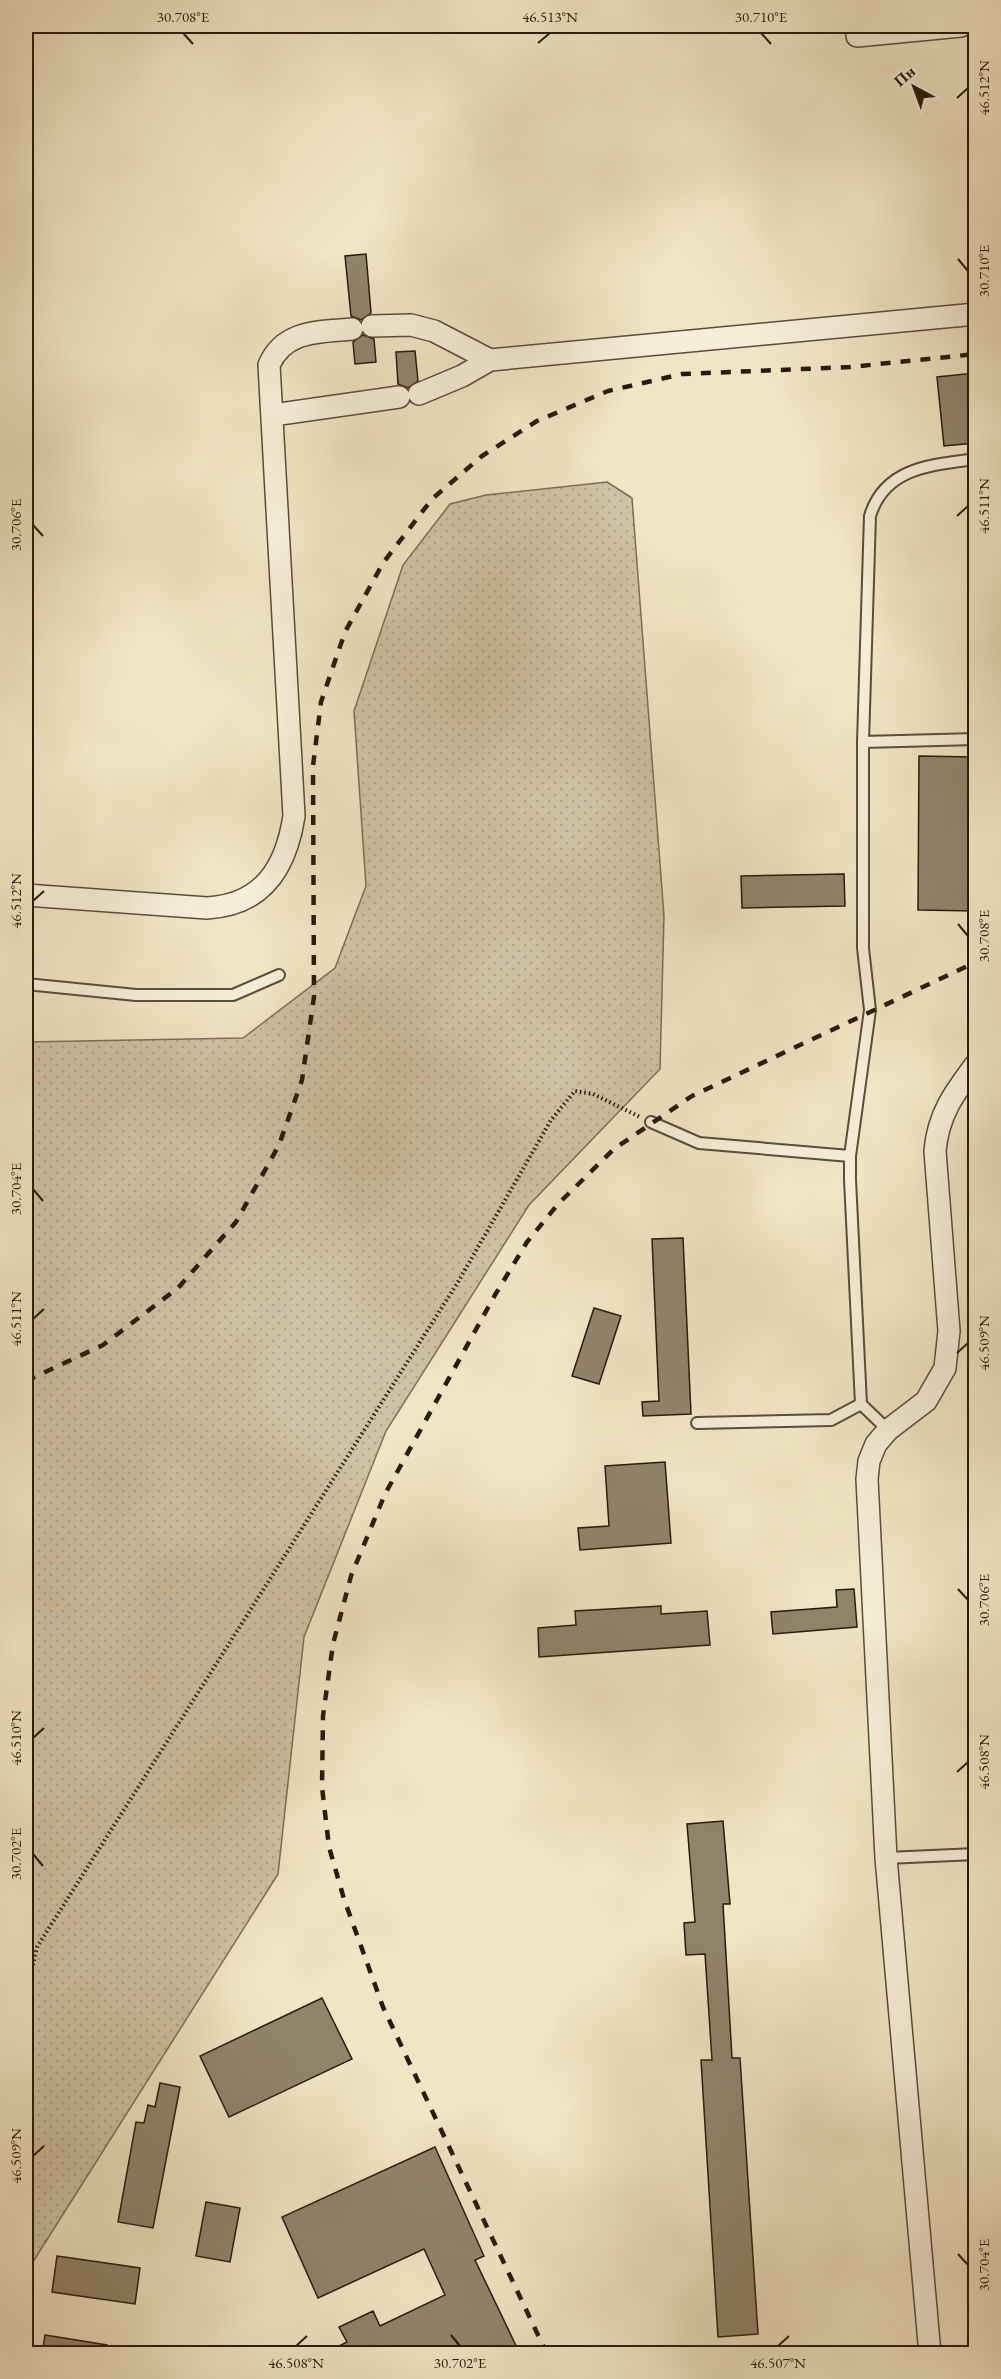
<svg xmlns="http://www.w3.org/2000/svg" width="1001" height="2379" viewBox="0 0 1001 2379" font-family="'EB Garamond',serif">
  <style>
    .grass { fill: url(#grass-dots); stroke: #7c6e58; stroke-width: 1.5 }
    .building { fill: #91846b; stroke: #281a0b; stroke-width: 1.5 }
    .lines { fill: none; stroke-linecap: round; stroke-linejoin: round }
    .lane-casing { stroke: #5a4d39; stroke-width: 14 }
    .street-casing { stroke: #5a4d39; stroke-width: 24 }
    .path { stroke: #281a0b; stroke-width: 4; stroke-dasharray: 1.5 3; stroke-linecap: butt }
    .lane { stroke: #f6eed8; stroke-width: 10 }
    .street { stroke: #f6eed8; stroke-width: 21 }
    .rail { stroke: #281a0b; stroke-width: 4.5; stroke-dasharray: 10 10; stroke-linecap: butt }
    .ticks { fill: none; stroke: #281a0b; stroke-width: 2 }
    .neatline { fill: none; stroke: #281a0b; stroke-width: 2 }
    .ticks-label { font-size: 15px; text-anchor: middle; fill: #281a0b }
  </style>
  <defs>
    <pattern id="grass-dots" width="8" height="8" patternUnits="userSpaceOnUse" patternTransform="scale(1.5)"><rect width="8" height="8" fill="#cfc2a4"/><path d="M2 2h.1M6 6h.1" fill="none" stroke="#b2a68c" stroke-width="1.8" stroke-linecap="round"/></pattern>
  </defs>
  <rect width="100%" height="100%" fill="#f1e5c3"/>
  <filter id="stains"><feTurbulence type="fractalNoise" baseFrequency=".00333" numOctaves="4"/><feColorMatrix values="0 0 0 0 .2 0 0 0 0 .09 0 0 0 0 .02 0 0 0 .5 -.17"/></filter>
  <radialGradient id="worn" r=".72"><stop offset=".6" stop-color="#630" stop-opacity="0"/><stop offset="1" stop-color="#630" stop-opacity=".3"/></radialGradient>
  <!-- grass -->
  <path class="grass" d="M607,482L632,498L664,916L660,1069L529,1205L386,1431L304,1637L278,1874L26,2273V1042L243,1038L335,968L366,886L354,711L403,565L450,504L486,495Z"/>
  <!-- building -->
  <path class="building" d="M366,254L371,313L361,320L351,316L345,256Z
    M363,335L374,339L376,362L355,364L353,342Z
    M415,351L418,381L408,388L398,384L396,352Z
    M975,373V443L944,446L937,377Z
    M919,756L975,757V911L918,910Z
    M844,874L845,906L742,908L741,876Z
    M683,1238L691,1414L643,1416L642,1402L659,1401L652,1239Z
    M594,1308L621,1316L599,1384L572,1376Z
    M665,1462L671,1543L580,1550L578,1528L609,1526L605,1466Z
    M854,1589L857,1627L773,1634L771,1612L837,1607L836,1590Z
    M661,1606V1614L707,1611L710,1645L539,1657L538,1628L576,1625L575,1611Z
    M723,1821L730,1904H723L732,2058H740L758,2334L718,2337L701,2060H712L705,1954L686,1955L684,1923L695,1922L687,1824Z
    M322,1998L352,2059L229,2117L200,2056Z
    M160,2083L180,2087L153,2228L118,2222L136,2122L144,2123L148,2105L155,2107Z
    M435,2147L484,2256L475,2260L520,2354H324L347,2342L339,2327L373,2311L380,2326L445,2295L424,2249L318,2298L282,2217Z
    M206,2202L240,2208L230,2262L196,2256Z
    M57,2256L140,2268L135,2304L52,2292Z
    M45,2335L107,2345L106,2354H42Z"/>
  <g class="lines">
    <!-- lane casing -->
    <g class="lane-casing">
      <path id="lane" d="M863,742L976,739
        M26,984L136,995H233L279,975
        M651,1122L699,1143L850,1156
        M697,1423L831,1420L861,1404
        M888,1430L861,1404L850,1180V1156L870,1010L863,948V742L870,516C885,467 932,465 976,459
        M886,1858L976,1854"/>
    </g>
    <!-- street casing -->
    <g class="street-casing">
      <path id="street" d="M857,36L961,26
        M372,326L411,325L434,331L490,360
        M419,394L462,376L490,360L976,314
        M273,415L399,397
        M26,895L207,908C263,905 286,868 294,816L269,365C284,330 319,332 352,329
        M930,2354L886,1858L867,1479L869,1461L876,1444L888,1430L926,1401L945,1368L949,1331L935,1151C938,1115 954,1093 976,1064"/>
    </g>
    <!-- path -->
    <path class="path" d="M26,2041L28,1985L37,1947L458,1282L551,1120L575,1091L593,1094L640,1117"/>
    <!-- lane -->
    <use href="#lane" class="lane"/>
    <!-- street -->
    <use href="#street" class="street"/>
    <!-- rail -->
    <path class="rail" d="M26,1381L103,1345L178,1288L236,1222L279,1145L302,1080L314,997L313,766L321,702L345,632L383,563L432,499L482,456L537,421L608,391L682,374L850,367L976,354
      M547,2354L383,2007L344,1899L329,1847L322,1787L323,1716L333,1644L351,1576L385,1494L495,1295L527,1242L558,1204L614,1149L692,1096L976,962"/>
  </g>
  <!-- ticks -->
  <path class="ticks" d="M183,33L193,44M761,33L771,44M538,43L550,33M957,98L968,88M958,259L968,271M957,516L968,506M33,525L43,536M33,901L44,891M958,924L968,936M33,1189L43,1201M33,1319L44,1309M957,1353L968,1343M958,1589L968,1600M33,1738L44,1728M957,1772L968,1762M33,1854L43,1866M33,2156L44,2146M958,2254L968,2265M451,2335L460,2346M296,2346L307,2336M778,2346L789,2336"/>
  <!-- margin -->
  <rect width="1001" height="2379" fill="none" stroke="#f1e5c3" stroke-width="66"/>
  <!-- north arrow -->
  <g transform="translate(914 87) rotate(319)" stroke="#f6eed8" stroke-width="4.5" paint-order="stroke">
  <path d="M0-4.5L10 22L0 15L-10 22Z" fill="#281a0b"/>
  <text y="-9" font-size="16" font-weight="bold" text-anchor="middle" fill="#281a0b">Пн</text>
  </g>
  <rect x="33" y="33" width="935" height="2313" class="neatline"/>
  <g class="ticks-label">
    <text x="183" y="22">30.708°E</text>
    <text x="550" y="22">46.513°N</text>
    <text x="761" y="22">30.710°E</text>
    <text transform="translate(984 88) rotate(-90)" y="5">46.512°N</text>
    <text transform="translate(984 271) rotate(-90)" y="5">30.710°E</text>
    <text transform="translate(984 506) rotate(-90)" y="5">46.511°N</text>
    <text transform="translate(16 525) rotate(-90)" y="5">30.706°E</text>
    <text transform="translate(16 901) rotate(-90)" y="5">46.512°N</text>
    <text transform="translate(984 936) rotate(-90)" y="5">30.708°E</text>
    <text transform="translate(16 1189) rotate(-90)" y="5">30.704°E</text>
    <text transform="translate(16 1319) rotate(-90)" y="5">46.511°N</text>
    <text transform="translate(984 1343) rotate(-90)" y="5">46.509°N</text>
    <text transform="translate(984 1600) rotate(-90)" y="5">30.706°E</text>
    <text transform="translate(16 1738) rotate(-90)" y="5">46.510°N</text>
    <text transform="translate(984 1762) rotate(-90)" y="5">46.508°N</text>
    <text transform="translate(16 1854) rotate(-90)" y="5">30.702°E</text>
    <text transform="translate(16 2156) rotate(-90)" y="5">46.509°N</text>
    <text transform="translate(984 2265) rotate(-90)" y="5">30.704°E</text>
    <text x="296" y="2368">46.508°N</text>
    <text x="460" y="2368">30.702°E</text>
    <text x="778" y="2368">46.507°N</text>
  </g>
  <rect width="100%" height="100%" filter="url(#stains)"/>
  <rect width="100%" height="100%" fill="url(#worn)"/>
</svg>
